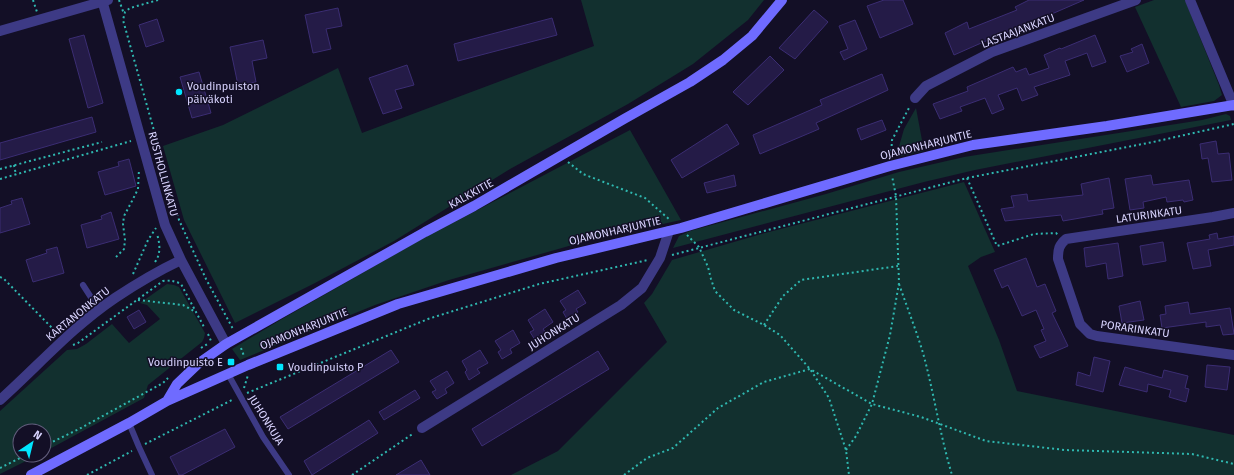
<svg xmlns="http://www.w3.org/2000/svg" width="1234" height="475" viewBox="0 0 1234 475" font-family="'Fira Sans',sans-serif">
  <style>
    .green { fill: #12302f }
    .building { fill: #241b47; stroke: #3b2d73 }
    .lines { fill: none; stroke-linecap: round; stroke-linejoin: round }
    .path { stroke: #2fb8b0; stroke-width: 2; stroke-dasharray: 2 3; stroke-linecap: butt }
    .lane { stroke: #3d3a85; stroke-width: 6 }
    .street { stroke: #3d3a85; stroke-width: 10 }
    .secondary { stroke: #6f6bff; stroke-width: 10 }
    .poi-dot { fill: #00e5ff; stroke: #130f26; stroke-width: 1.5 }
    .labels { text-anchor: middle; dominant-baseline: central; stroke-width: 3; stroke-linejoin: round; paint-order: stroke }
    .street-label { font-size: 11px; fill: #d9d4ff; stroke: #130f26 }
    .poi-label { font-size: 11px; fill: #d9d4ff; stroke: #130f26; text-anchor: start }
  </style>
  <rect width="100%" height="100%" fill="#130f26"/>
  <!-- green -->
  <path class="green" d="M581,0H764L748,20L693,64L628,104L510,169L394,241L315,283L235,323L184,220L163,146L223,125L338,68L362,133L594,46Z
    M1154,0H1185L1219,85L1222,95L1214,101L1181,107L1135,7Z
    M916,108L924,151L896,157L904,129Z
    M1226,114L1230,116L1231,120L975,170L924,182L673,248L679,236L690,231L826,194L899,172L964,157L1202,120Z
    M630,130L681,220L590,240L449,280L375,305L240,360L232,349L282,319L422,239Z
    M964,182L995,252L981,257L968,266L999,340L1017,391L1234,435V475H511L558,451L667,342L644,303L652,294L672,260L765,233Z
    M167,284L174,285L179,287L205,333L204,338L202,342L148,385L144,398L44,452V431H20V455H38L0,474V411L67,350L77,349L86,344L112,324L129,343L160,319L147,305L140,303Z"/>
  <!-- building -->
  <path class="building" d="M884,0H903L913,24L880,38L867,6Z
    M1029,0H1084L1024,26L1023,25L988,41V40L954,55L945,33L967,22L969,29L1017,10L1015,7Z
    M338,8L342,26L326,29L331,49L313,53L305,15Z
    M814,10L828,22L795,59L779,48Z
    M552,18L557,35L458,61L454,44Z
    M157,19L164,41L146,47L139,25Z
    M855,20L867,49L844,60L840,52L848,49L839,26Z
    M84,35L103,103L88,108L69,39Z
    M1095,35L1106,62L1092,67L1087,53L1065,61L1070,75L1034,87L1038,95L1022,101L1017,88L998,95L1004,109L992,114L985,98L960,107L962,111L940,119L933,104L968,91L967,87L1013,67L1016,72L1026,68L1029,75L1049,68L1044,55L1060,48L1061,49Z
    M263,40L267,58L252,61L256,82L238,85L230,47Z
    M1142,44L1149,63L1127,72L1120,56L1133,52L1131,49Z
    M770,56L784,70L748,105L733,92Z
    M407,65L414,85L395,90L402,108L383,114L369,78Z
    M199,72L211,113L192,118L180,77Z
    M882,74L888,90L816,123L819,129L760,154L753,135L822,105L820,100Z
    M92,117L96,132L0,160V143Z
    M882,120L886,130L861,140L857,129Z
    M727,124L739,144L682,178L671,160Z
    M1216,141L1218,154L1229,153L1232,180L1212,182L1208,158L1202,159L1200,144Z
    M129,159L136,186L105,195L98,172L119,166L118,162Z
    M734,175L736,186L707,193L704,183Z
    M1151,175L1153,185L1189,180L1193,200L1184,202L1183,200L1167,202L1166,197L1143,202L1144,208L1130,210L1125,179Z
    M1109,178L1114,208L1102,210L1103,214L1063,221L1061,215L1005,221L1001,209L1014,207L1011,196L1027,194L1028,201L1083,195L1081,184Z
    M22,198L30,224L0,233V208L12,204L11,201Z
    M111,212L119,239L87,248L81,225L102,219L101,216Z
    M1217,233L1218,239L1234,236V245L1208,250L1211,266L1193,269L1187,243L1210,239L1209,235Z
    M1163,242L1166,261L1143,265L1140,246Z
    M1118,243L1123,276L1108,279L1106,263L1086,267L1084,248Z
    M57,247L64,273L33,282L26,260L47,253L46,250Z
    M1026,258L1037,287L1045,284L1056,311L1052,313L1068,346L1040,358L1034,346L1046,341L1041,330L1044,329L1036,310L1022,316L1008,285L1002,288L994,270Z
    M578,290L586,303L576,309L578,312L567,319L563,312L566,310L560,301Z
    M1140,301L1144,320L1122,323L1119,306Z
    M1188,302L1190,314L1230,308L1234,334L1223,335L1220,325L1206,327V322L1162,328L1160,315L1166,314L1165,306Z
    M545,309L553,322L543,329L546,333L535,340L530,332L534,330L528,320Z
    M139,310L146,322L134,329L127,317Z
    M513,330L520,343L510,349L512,353L502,359L498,352L501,350L495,341Z
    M391,350L399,362L288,429L280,417Z
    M480,350L488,363L477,369L480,373L469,380L465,372L467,370L462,361Z
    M598,351L609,369L482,446L472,429Z
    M1094,357L1110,361L1103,392L1076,385L1078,372L1090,376Z
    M1207,365L1230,367L1227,390L1205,387Z
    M1125,367L1162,378L1164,370L1188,376L1185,388L1189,389L1186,402L1169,397L1171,390L1148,384L1147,392L1119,385Z
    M447,371L454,383L445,389L447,393L437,399L432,392L436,390L430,381Z
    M415,390L420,398L384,420L379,412Z
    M369,420L378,433L312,475L304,461Z
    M225,429L235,447L182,475H179L170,457Z
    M421,460L430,475H396Z"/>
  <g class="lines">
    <!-- path -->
    <path class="path" d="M33,0L37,12
      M119,0L124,14
      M158,0L130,8L125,12L123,20L179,220L206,279L233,329
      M891,156L892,140L910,106
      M568,162L583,174L645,198L670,220
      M14,165L16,175
      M0,169L102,142
      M967,178L997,246L1034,234L1056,233L1058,235
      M0,179L131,141
      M687,235L699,247L708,267L711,279L715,291L734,310L764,325L780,335L810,369L829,398L846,450L849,475
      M672,255L967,178L1153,142L1234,124
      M116,257L124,249L125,240L123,224L124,216L132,201L138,189L139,169
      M155,262C161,254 160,244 157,234
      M133,274L148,240L156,228
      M0,277L4,279L57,333
      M899,284C907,307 916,330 923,353C934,393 940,435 952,475
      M138,300L183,305L194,311
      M764,325L783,296L801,280L898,266
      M208,334L211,341
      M73,345L78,343L163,281C170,280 175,281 181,284L204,327
      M201,348L209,343
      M241,348L244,356
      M244,388L248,375
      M247,393L428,319L539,284L648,260
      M145,444L234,399
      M44,446L79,429L163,383L168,378
      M846,450L856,436L872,404L890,335L899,283L896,196L892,176
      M0,468L26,455
      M87,475L132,451
      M352,475L414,433
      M624,475L647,458L673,448L718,408L764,382L810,369L872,404L921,417L986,441L1065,450L1192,454L1234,464"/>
    <!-- lane -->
    <path class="lane" d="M83,285L94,302
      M228,374L263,437L289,475
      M129,423L139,447L152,475"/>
    <!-- street -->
    <path class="street" d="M102,0L165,225L181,260L226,344
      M1190,0L1234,106
      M0,31L108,0
      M915,98L926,86L992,52L1136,0
      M1234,213L1213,217L1066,239C1059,245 1058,249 1058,259L1080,324L1090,334L1097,336L1234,355
      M0,400C38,366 72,327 115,298C136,284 158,271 181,260
      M422,428L621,305L642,288L660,258L669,231"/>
    <!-- secondary -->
    <path class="secondary" d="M167,401L177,384L199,363L226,344L425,232L474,206L624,119L690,82L723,60L752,36L782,0
      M31,475L129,423L167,401L248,365L398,304L556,258L681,228L890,166L973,145L1107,126L1234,105"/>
  </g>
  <!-- markers -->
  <g class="poi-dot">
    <circle cx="179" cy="92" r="4"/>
    <rect x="227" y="358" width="8" height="8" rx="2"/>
    <rect x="276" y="363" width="8" height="8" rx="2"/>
  </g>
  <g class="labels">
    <!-- street labels -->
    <g class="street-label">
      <text transform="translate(1018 31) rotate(-21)">LASTAAJANKATU</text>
      <text transform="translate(926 145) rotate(-14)">OJAMONHARJUNTIE</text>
      <text transform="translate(163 174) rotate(75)">RUSTHOLLINKATU</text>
      <text transform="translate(471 194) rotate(-29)">KALKKITIE</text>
      <text transform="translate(1149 215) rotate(-8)">LATURINKATU</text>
      <text transform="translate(615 231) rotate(-13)">OJAMONHARJUNTIE</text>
      <text transform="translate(78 314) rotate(-39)">KARTANONKATU</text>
      <text transform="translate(304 329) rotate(-22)">OJAMONHARJUNTIE</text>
      <text transform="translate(1135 329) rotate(8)">PORARINKATU</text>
      <text transform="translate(554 332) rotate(-32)">JUHONKATU</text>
      <text transform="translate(266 420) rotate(58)">JUHONKUJA</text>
    </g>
    <!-- poi labels -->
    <g class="poi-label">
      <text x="187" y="86">Voudinpuiston<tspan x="187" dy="13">päiväkoti</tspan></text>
      <text x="223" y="362" text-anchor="end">Voudinpuisto E</text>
      <text x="288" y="367">Voudinpuisto P</text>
    </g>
  </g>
  <!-- north arrow -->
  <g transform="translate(32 443) rotate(35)"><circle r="19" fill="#130f26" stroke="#625e7d"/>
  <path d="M0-3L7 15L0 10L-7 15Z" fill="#00e5ff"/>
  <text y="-6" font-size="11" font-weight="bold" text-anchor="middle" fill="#d9d4ff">N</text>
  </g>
</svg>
